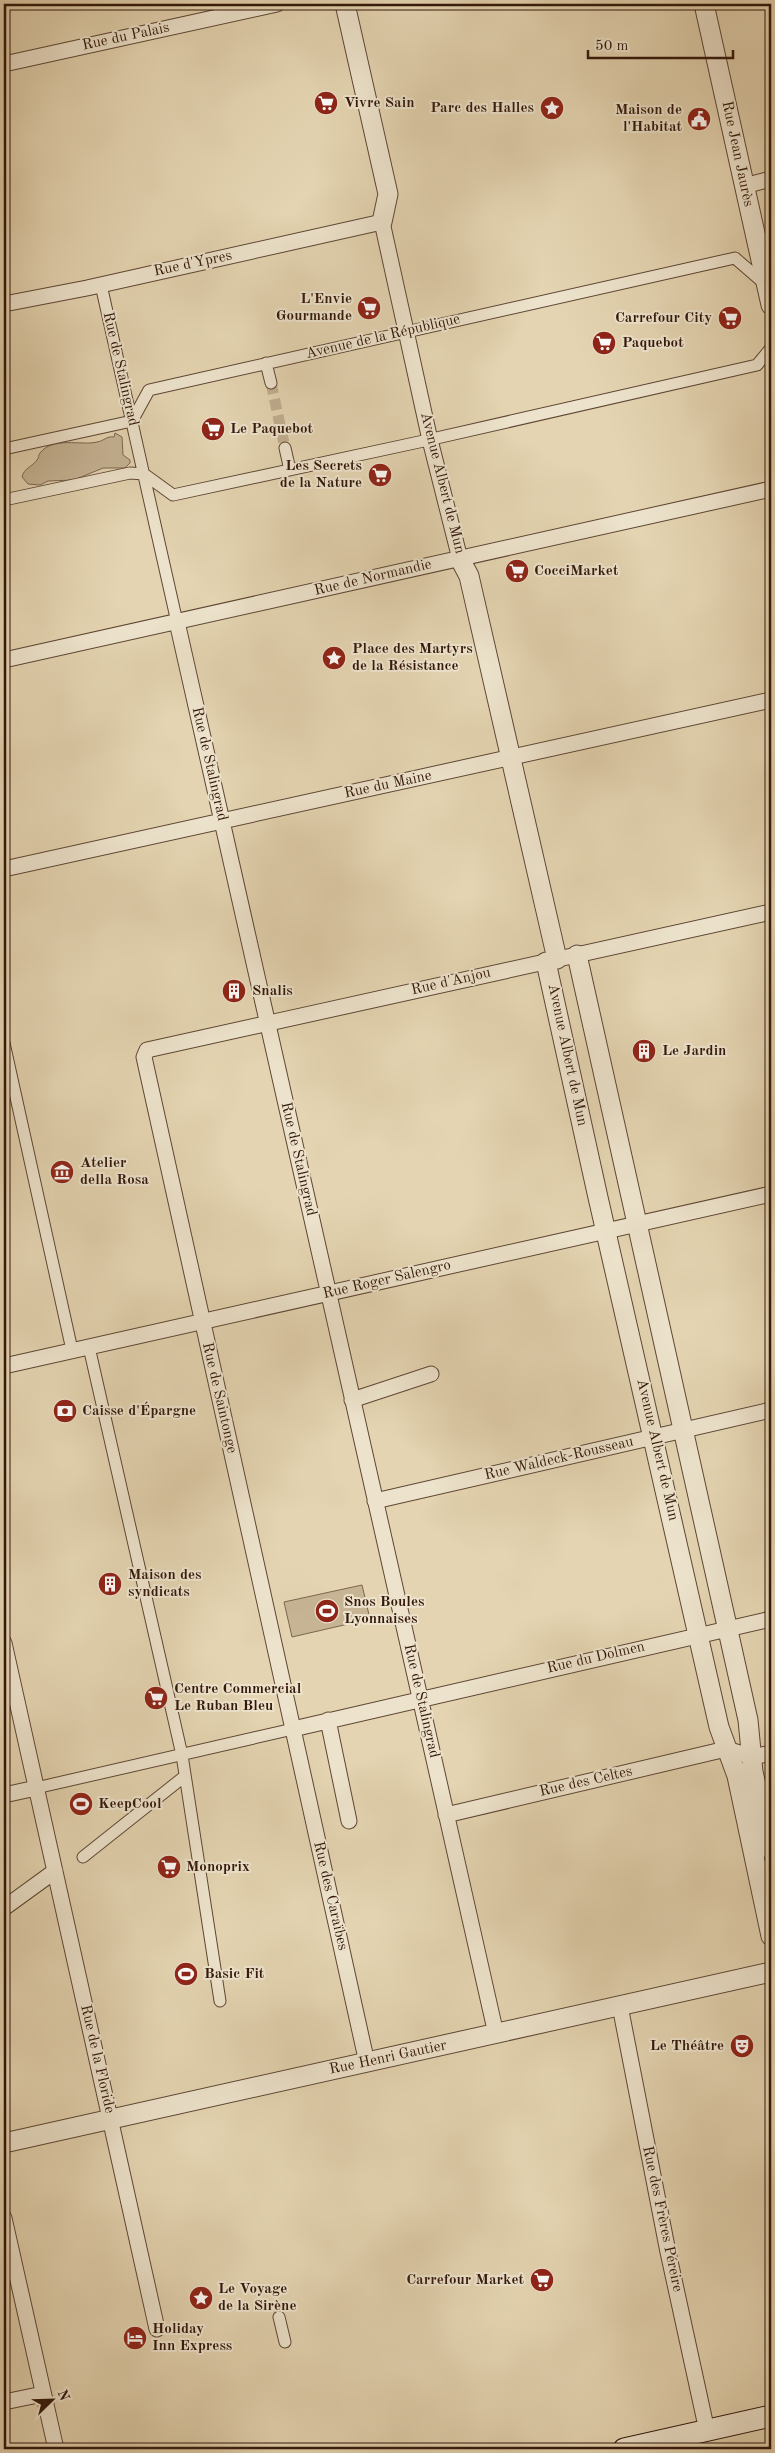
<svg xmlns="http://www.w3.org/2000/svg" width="775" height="2453" viewBox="0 0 775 2453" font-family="'Old Standard TT',serif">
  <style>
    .green { fill: #c6b495; stroke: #7c6650 }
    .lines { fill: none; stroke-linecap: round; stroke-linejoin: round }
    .pedestrian-tunnel { stroke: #c0ae90; stroke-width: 11; stroke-dasharray: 11 5.5; stroke-linecap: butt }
    .pedestrian-casing { stroke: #5e4634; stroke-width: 13 }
    .minor-casing { stroke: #5e4634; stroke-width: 17 }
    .tertiary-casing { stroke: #5e4634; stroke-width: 21 }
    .secondary-casing { stroke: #32170b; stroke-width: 23 }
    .pedestrian { stroke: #ede3cc; stroke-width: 11 }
    .minor { stroke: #ede3cc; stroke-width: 15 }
    .tertiary { stroke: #ede3cc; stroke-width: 19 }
    .secondary { stroke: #ede3cc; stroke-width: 21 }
    .labels { text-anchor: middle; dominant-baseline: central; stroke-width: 4; stroke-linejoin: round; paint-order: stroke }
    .street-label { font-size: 15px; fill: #32170b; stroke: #ede3cc }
    .poi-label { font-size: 15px; font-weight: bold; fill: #32170b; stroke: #ede3cc; text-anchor: start }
  </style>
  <rect width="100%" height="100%" fill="#e4d4b1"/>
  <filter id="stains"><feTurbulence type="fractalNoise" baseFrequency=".004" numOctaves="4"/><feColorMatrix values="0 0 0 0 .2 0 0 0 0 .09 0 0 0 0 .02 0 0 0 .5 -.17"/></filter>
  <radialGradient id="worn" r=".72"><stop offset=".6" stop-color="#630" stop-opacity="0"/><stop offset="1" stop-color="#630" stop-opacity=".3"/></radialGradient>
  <!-- green -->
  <path class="green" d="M115,433L122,437L123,455L130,460V463L125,468H103L74,480L48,481L40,485L28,484L22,477C24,468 32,467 37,460C39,458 38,455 40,453C53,436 82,446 97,442C104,441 106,436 114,437Z
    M362,1585L370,1619L292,1637L284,1602Z"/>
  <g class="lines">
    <!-- pedestrian-tunnel -->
    <path class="pedestrian-tunnel" d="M271,383L285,448"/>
    <!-- pedestrian casing -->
    <g class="pedestrian-casing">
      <path id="pedestrian" d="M101,285L177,622
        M266,363L271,383
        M285,448L290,470
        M4,449L132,421L149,390L735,258L765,284
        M4,500L130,473L144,474L173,495L419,442L757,365L771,348
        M4,1043L72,1350
        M89,1347L182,1755L220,2001
        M36,1788L293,1729
        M83,1857L185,1776
        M279,2317L285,2342"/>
    </g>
    <!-- minor casing -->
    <g class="minor-casing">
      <path id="minor" d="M4,64L277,4
        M744,186L771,179
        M4,304L87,288L382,222L430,440L460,559
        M177,622L496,2034
        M4,660L771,489
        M4,869L771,700
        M4,1366L771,1194
        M352,1400L431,1374
        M375,1501L771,1410
        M4,1643L157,2329
        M328,1720L349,1821
        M293,1729L771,1619
        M4,1795L36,1788
        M446,1815L726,1749L753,1757L771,1753
        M4,1908L55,1871
        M620,2006L668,2252L707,2431
        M367,2063L144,1057L147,1050L771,912
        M4,2218L56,2449
        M4,2402L43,2394"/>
    </g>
    <!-- tertiary casing -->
    <g class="tertiary-casing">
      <path id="tertiary" d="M345,4L388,194L382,222
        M704,4L771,305
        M460,559L469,576L557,959
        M577,955L748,1720L753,1772L771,1850
        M546,962L597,1193L719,1727L737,1776L771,1936
        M4,2143L771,1972"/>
    </g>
    <!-- secondary casing -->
    <g class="secondary-casing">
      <path id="secondary" d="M624,2449L771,2416"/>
    </g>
    <!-- pedestrian -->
    <use href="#pedestrian" class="pedestrian"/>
    <!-- minor -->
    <use href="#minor" class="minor"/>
    <!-- tertiary -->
    <use href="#tertiary" class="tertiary"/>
    <!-- secondary -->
    <use href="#secondary" class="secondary"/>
  </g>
  <!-- icons -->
  <defs>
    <g id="supermarket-disc" transform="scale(1.25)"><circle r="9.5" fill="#8f2418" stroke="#ede3cc"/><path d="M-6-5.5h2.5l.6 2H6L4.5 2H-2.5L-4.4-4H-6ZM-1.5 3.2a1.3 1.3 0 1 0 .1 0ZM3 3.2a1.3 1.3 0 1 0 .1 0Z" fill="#fff"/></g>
    <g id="sight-disc" transform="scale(1.25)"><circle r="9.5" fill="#8f2418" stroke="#ede3cc"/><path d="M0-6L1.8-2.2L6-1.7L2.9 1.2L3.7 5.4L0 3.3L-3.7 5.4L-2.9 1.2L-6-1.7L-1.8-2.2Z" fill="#fff"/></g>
    <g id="civic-disc" transform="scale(1.25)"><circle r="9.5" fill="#8f2418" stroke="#ede3cc"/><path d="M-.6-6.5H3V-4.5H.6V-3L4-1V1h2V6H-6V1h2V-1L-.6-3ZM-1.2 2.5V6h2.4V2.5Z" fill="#fff"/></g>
    <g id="building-disc" transform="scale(1.25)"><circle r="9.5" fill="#8f2418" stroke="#ede3cc"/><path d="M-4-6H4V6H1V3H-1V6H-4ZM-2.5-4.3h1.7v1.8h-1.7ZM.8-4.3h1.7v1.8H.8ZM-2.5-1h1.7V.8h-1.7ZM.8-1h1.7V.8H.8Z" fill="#fff"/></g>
    <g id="museum-disc" transform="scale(1.25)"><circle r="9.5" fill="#8f2418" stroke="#ede3cc"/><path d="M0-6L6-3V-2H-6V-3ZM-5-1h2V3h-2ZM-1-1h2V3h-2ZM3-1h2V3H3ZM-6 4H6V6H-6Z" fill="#fff"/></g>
    <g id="bank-disc" transform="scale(1.25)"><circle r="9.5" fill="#8f2418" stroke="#ede3cc"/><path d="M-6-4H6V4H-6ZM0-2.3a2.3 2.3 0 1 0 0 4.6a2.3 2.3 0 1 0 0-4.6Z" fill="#fff"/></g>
    <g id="stadium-disc" transform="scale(1.25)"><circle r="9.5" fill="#8f2418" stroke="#ede3cc"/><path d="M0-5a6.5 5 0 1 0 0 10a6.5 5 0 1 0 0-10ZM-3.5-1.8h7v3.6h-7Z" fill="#fff"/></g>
    <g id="theatre-disc" transform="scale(1.25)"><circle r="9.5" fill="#8f2418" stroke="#ede3cc"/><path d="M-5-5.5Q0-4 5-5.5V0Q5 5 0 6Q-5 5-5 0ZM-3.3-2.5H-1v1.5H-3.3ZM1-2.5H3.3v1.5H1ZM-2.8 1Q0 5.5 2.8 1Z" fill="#fff"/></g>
    <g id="hotel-disc" transform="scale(1.25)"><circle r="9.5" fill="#8f2418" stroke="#ede3cc"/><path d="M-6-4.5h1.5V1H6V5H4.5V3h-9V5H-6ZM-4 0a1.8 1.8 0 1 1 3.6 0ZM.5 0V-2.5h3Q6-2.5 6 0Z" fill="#fff"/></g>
  </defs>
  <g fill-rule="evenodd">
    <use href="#supermarket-disc" x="326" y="103"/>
    <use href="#sight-disc" x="552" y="108"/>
    <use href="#civic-disc" x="699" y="119"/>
    <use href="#supermarket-disc" x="369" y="308"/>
    <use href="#supermarket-disc" x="730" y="318"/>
    <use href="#supermarket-disc" x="604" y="343"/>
    <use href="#supermarket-disc" x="213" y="429"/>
    <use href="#supermarket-disc" x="380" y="475"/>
    <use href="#supermarket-disc" x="517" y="571"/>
    <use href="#sight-disc" x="334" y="658"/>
    <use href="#building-disc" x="234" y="991"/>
    <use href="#building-disc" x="644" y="1051"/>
    <use href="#museum-disc" x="62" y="1172"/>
    <use href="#bank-disc" x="65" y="1411"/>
    <use href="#building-disc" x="110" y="1584"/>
    <use href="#stadium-disc" x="327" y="1611"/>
    <use href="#supermarket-disc" x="156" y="1698"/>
    <use href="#stadium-disc" x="81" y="1804"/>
    <use href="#supermarket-disc" x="169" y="1867"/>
    <use href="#stadium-disc" x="186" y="1974"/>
    <use href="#theatre-disc" x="742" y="2046"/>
    <use href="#supermarket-disc" x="542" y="2280"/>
    <use href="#sight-disc" x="201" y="2298"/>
    <use href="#hotel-disc" x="135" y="2338"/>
  </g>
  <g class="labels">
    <!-- street labels -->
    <g class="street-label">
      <text transform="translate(126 37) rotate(-12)">Rue du Palais</text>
      <text transform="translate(737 154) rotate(78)">Rue Jean Jaurès</text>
      <text transform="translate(193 264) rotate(-12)">Rue d'Ypres</text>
      <text transform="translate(383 337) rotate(-13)">Avenue de la République</text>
      <text transform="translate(120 369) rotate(77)">Rue de Stalingrad</text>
      <text transform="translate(442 483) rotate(76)">Avenue Albert de Mun</text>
      <text transform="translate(373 578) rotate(-13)">Rue de Normandie</text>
      <text transform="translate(209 764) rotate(77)">Rue de Stalingrad</text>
      <text transform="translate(388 785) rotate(-12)">Rue du Maine</text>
      <text transform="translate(451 982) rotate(-13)">Rue d'Anjou</text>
      <text transform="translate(567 1055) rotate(78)">Avenue Albert de Mun</text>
      <text transform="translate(298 1159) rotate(77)">Rue de Stalingrad</text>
      <text transform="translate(387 1280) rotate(-13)">Rue Roger Salengro</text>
      <text transform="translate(219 1398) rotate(77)">Rue de Saintonge</text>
      <text transform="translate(657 1450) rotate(77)">Avenue Albert de Mun</text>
      <text transform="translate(559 1459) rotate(-13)">Rue Waldeck-Rousseau</text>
      <text transform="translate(596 1658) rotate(-13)">Rue du Dolmen</text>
      <text transform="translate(421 1701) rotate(77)">Rue de Stalingrad</text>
      <text transform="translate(586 1782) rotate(-13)">Rue des Celtes</text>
      <text transform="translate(330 1896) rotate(77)">Rue des Caraïbes</text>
      <text transform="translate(388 2058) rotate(-12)">Rue Henri Gautier</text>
      <text transform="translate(97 2059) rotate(77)">Rue de la Floride</text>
      <text transform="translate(662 2219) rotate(78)">Rue des Frères Péreire</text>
    </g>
    <!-- poi labels -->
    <g class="poi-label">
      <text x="344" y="103">Vivre Sain</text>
      <text x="534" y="108" text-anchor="end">Parc des Halles</text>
      <text x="682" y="110" text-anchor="end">Maison de<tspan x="682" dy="17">l'Habitat</tspan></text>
      <text x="352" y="299" text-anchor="end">L'Envie<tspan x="352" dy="17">Gourmande</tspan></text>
      <text x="712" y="318" text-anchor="end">Carrefour City</text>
      <text x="622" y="343">Paquebot</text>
      <text x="230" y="429">Le Paquebot</text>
      <text x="362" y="466" text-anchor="end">Les Secrets<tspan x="362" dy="17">de la Nature</tspan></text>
      <text x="534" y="571">CocciMarket</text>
      <text x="352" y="649">Place des Martyrs<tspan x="352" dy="17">de la Résistance</tspan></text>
      <text x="252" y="991">Snalis</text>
      <text x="662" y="1051">Le Jardin</text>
      <text x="80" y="1163">Atelier<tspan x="80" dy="17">della Rosa</tspan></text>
      <text x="82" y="1411">Caisse d'Épargne</text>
      <text x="128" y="1575">Maison des<tspan x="128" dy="17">syndicats</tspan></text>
      <text x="344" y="1602">Snos Boules<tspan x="344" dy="17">Lyonnaises</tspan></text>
      <text x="174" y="1689">Centre Commercial<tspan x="174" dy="17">Le Ruban Bleu</tspan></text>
      <text x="98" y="1804">KeepCool</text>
      <text x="186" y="1867">Monoprix</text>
      <text x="204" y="1974">Basic Fit</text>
      <text x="724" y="2046" text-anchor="end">Le Théâtre</text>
      <text x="524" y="2280" text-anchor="end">Carrefour Market</text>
      <text x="218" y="2289">Le Voyage<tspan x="218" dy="17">de la Sirène</tspan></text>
      <text x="152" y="2329">Holiday<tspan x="152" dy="17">Inn Express</tspan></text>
    </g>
  </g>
  <!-- margin -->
  <rect width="775" height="2453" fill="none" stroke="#e4d4b1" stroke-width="20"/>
  <rect x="5" y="5" width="765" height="2443" fill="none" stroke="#32170b" stroke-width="2.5"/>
  <rect x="10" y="10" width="755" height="2433" fill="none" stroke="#32170b"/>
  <!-- north arrow -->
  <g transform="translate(52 2400) rotate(67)" stroke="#ede3cc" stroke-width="4" paint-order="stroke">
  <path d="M0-4L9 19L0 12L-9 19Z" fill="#32170b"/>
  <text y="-8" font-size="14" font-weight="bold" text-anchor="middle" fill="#32170b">N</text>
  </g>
  <!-- scale -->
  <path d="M588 50v8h145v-8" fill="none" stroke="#32170b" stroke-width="2.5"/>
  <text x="595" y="50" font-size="15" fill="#32170b" stroke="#ede3cc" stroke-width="4" paint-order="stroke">50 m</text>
  <rect width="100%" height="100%" filter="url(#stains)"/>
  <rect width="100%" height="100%" fill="url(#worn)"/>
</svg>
